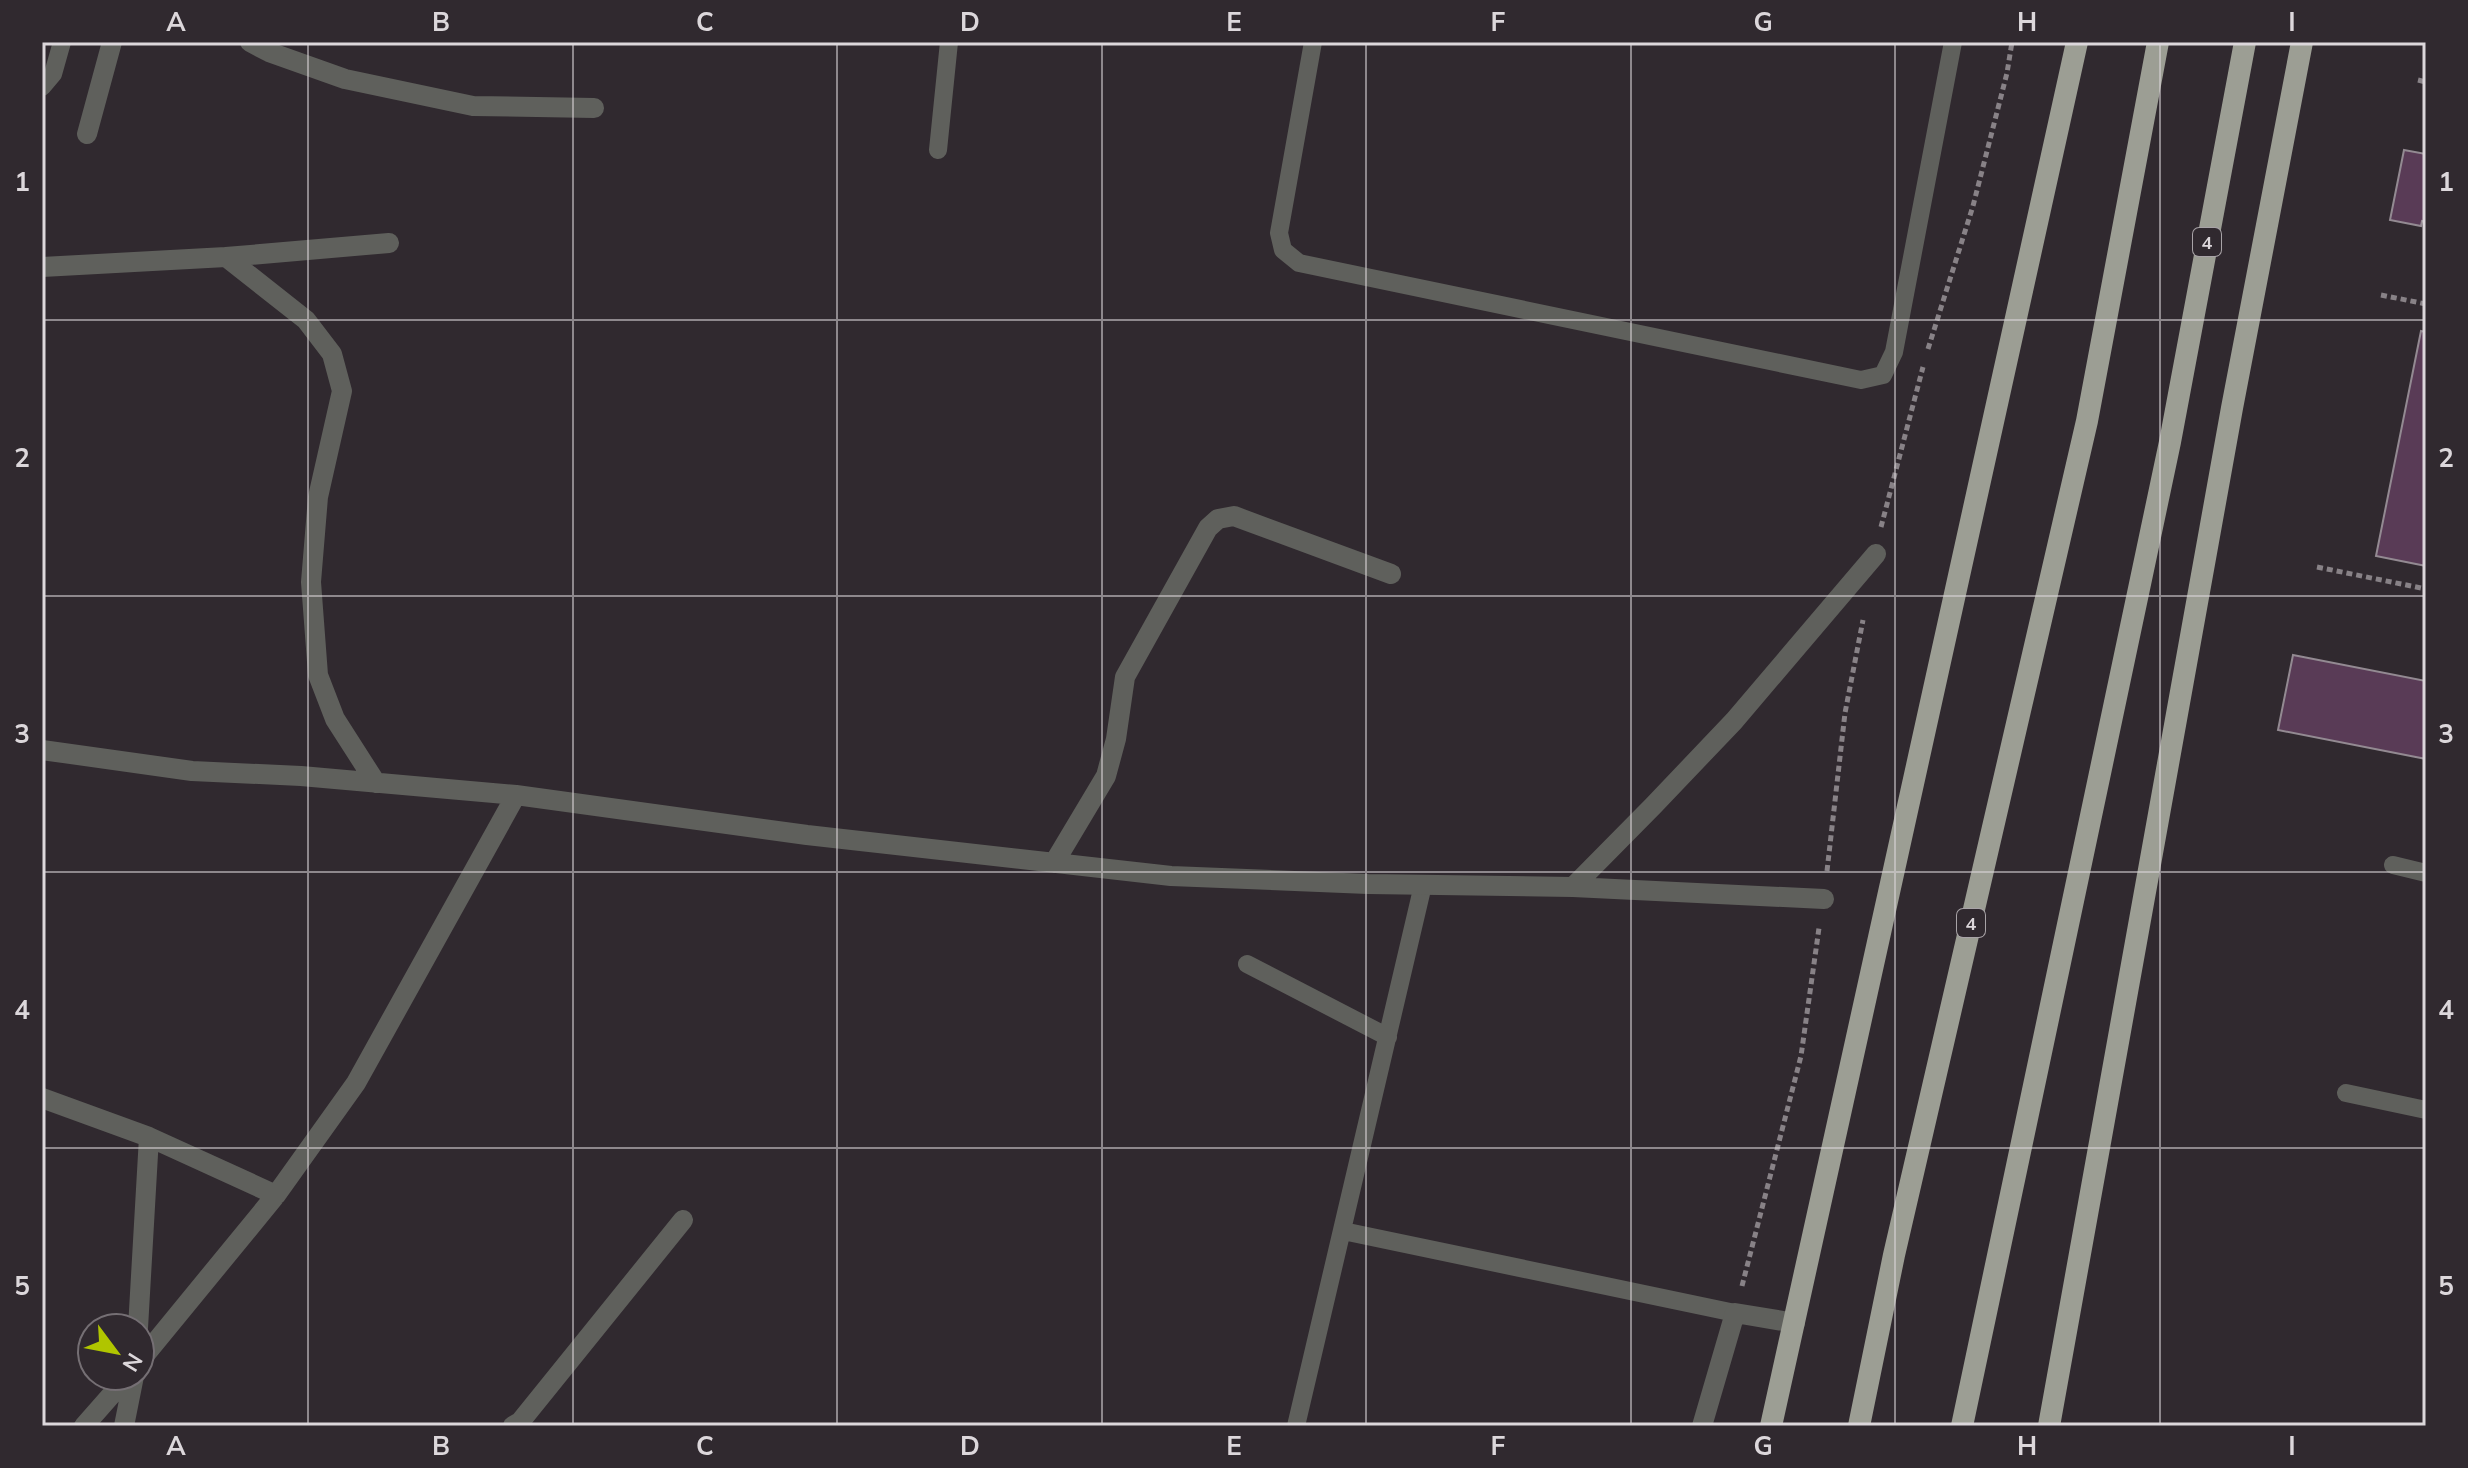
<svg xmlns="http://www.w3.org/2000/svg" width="2468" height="1468" viewBox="0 0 2468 1468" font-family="Mulish,sans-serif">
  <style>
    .building { fill: #593b56; stroke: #938a92; stroke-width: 2 }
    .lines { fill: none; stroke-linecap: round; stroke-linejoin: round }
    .path { stroke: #888287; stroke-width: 5; stroke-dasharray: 6 4; stroke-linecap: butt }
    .service { stroke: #5f605c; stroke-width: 18 }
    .minor { stroke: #5f605c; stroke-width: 20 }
    .trunk { stroke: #9c9e94; stroke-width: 22 }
    .grid { fill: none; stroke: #dcd7db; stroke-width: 2; stroke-opacity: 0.55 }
    .labels { text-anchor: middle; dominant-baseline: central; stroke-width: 6; stroke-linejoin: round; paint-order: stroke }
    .shield { fill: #30292f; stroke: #a8a3a7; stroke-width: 2 }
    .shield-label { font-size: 18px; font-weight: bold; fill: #dcd7db }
    .neatline { fill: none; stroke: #dcd7db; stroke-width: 3 }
    .grid-label { font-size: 26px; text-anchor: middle; font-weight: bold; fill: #dcd7db }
  </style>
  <rect width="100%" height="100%" fill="#30292f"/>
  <!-- building -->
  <path class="building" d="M2404,150L2426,154V222L2422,221L2421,226L2390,220Z
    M2421,331L2426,332V566L2376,556Z
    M2293,655L2426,681V759L2278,730Z"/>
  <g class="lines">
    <!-- path -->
    <path class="path" d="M2418,80L2426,82
      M2381,295L2426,304
      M1928,349L1973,206L2007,73L2012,42
      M1881,527L1923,367
      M2317,567L2426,589
      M1827,871L1845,713L1863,620
      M1742,1286L1801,1056L1819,928"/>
    <!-- service -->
    <path class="service" d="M1313,42L1279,233L1283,250L1299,263L1861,380L1883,375L1894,352L1953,42
      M42,87L53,74L62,42
      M938,150L949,42
      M2393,865L2426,873
      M1247,964L1388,1037
      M2346,1093L2426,1110
      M1343,1231L1735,1313
      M1296,1426L1423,885"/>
    <!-- minor -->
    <path class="minor" d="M250,42L269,52L345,79L473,106L594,108
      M87,134L112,42
      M226,257L306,320L332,354L342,391L318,497L311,582L318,675L335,719L376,783
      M42,267L226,257L389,243
      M42,750L192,771L301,776L516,795L807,835L1171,876L1368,884L1573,887L1824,899
      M1054,863L1106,776L1116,739L1125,677L1208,528L1218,519L1234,516L1391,574
      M1573,887L1653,806L1734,721L1876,554
      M42,1098L149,1137L276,1195
      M138,1328L149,1137
      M140,1361L276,1195L356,1083L516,795
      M84,1426L128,1376
      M124,1426L134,1376
      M513,1426L520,1422L683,1220
      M1702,1426L1735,1313L1795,1323"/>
    <!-- trunk -->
    <path class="trunk" d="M1771,1426L2077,42
      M1859,1426L1894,1255L2087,421L2158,42
      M1962,1426L2170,442L2245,42
      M2049,1426L2232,408L2302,42"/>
  </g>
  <!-- grid -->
  <path class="grid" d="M308,42V1426M573,42V1426M837,42V1426M1102,42V1426M1366,42V1426M1631,42V1426M1895,42V1426M2160,42V1426M42,320H2426M42,596H2426M42,872H2426M42,1148H2426"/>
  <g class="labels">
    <!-- shield labels -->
    <g class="shield">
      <rect x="2193" y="228" width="28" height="28" rx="6"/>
      <rect x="1957" y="909" width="28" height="28" rx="6"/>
    </g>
    <g class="shield-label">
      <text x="2207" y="242">4</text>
      <text x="1971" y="923">4</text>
    </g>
  </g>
  <!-- border -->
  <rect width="2468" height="1468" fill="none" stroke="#30292f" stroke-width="88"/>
  <!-- north arrow -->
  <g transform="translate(116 1352) rotate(122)"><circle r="38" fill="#30292f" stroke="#756f74" stroke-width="2"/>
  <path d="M0-6L14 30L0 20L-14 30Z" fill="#b0c500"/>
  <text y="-12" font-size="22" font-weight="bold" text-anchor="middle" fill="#dcd7db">N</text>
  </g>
  <rect x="44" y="44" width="2380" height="1380" class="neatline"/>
  <g class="grid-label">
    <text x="176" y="31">A</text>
    <text x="441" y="31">B</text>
    <text x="705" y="31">C</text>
    <text x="970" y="31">D</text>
    <text x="1234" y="31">E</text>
    <text x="1498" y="31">F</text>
    <text x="1763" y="31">G</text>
    <text x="2027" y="31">H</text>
    <text x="2292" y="31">I</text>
    <text x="22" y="191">1</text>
    <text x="2446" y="191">1</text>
    <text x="22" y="467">2</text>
    <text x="2446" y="467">2</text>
    <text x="22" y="743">3</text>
    <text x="2446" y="743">3</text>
    <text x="22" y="1019">4</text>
    <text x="2446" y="1019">4</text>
    <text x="22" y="1295">5</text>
    <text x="2446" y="1295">5</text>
    <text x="176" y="1455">A</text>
    <text x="441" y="1455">B</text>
    <text x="705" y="1455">C</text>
    <text x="970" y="1455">D</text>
    <text x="1234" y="1455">E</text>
    <text x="1498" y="1455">F</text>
    <text x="1763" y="1455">G</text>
    <text x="2027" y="1455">H</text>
    <text x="2292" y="1455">I</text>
  </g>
</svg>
